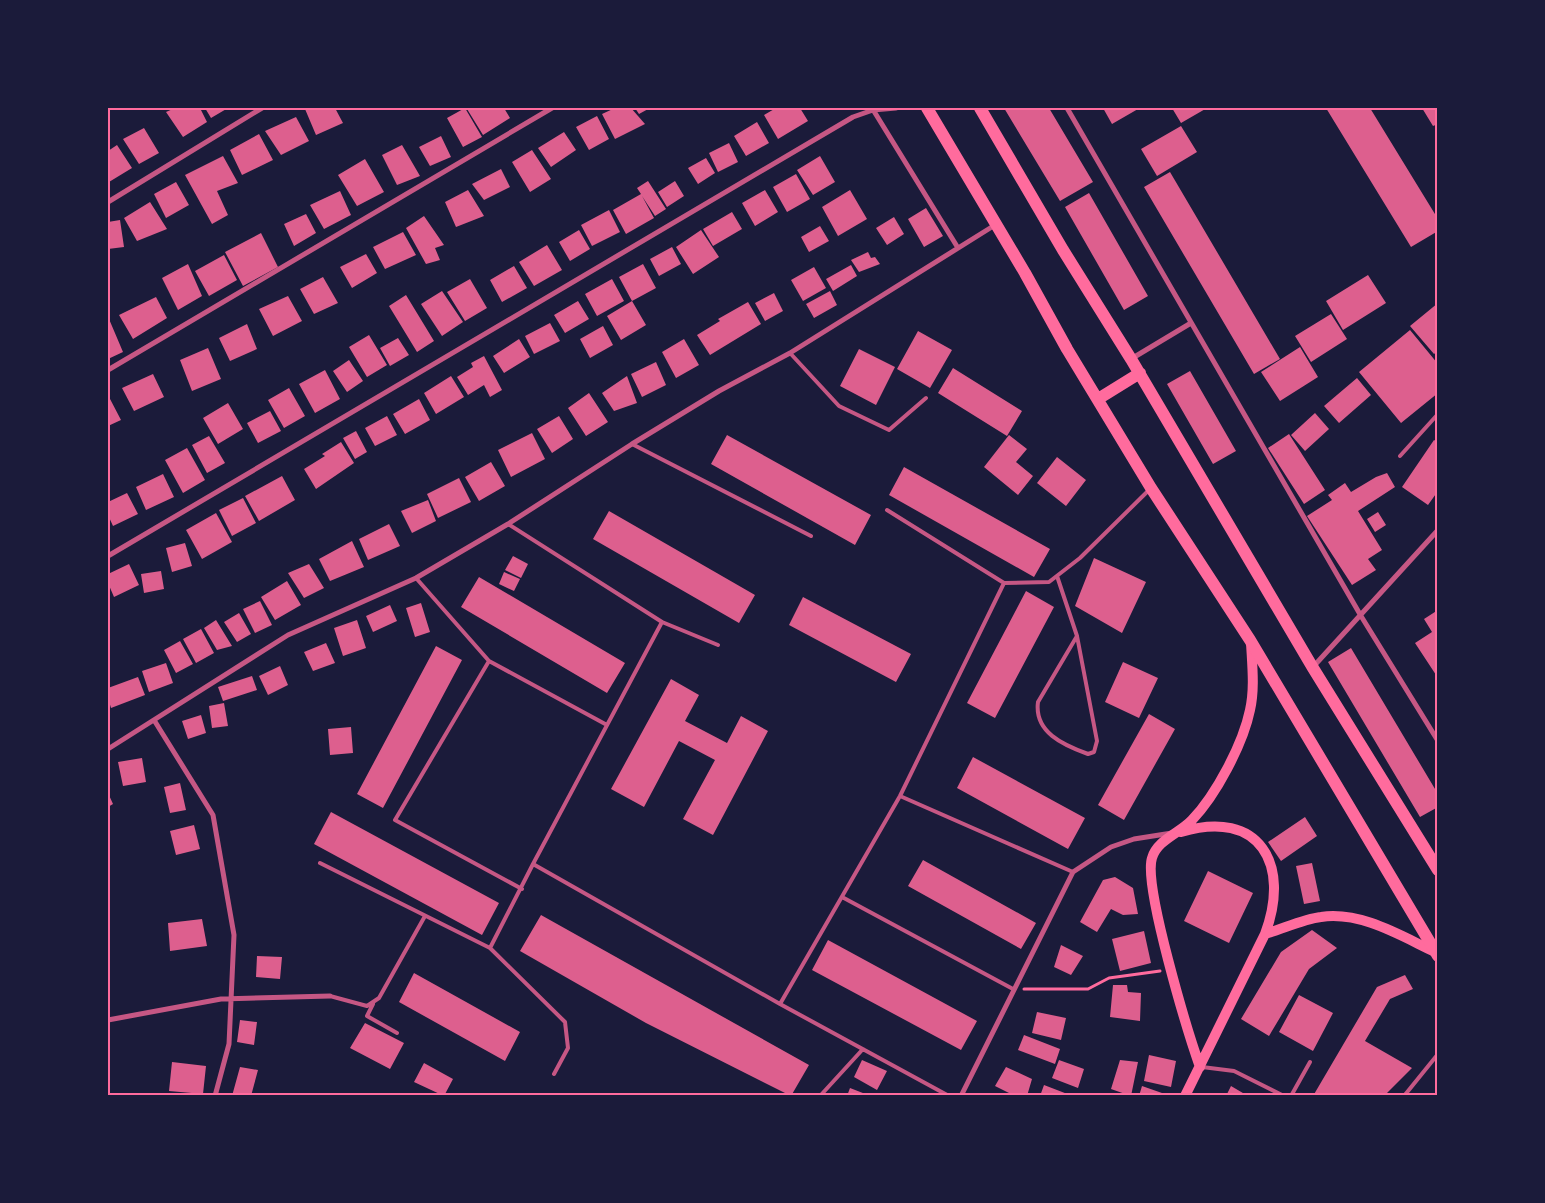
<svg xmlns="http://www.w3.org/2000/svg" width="1545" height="1203" viewBox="0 0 1545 1203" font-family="'Work Sans',sans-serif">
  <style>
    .building { fill: #dd5f8e }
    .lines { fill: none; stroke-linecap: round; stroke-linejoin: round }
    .path { stroke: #ff6b9d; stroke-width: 3 }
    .service { stroke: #c65784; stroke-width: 4 }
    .minor { stroke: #c65784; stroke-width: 5 }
    .secondary { stroke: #ff6b9d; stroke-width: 10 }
    .primary { stroke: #ff6b9d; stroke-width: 12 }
    .neatline { fill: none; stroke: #ff6b9d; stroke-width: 2 }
  </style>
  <rect width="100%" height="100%" fill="#1b1b3a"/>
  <!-- building -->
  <path class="building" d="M175,108H200L207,122L183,137L166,112Z
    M205,108H228L211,118Z
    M309,108H335L343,123L316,135L305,109Z
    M465,108L482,137L463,147L447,118Z
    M470,108H504L510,118L483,135L467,109Z
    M615,108H631L645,124L615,139L602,114Z
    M635,108H650L639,114Z
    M776,108H800L808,121L778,139L764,115Z
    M1004,108H1049L1093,182L1060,201Z
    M1103,108H1137L1138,109L1112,124Z
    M1172,108H1207L1181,123Z
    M1326,108H1370L1438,219V231L1411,247Z
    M1422,108H1438V124L1433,126Z
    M597,116L609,139L589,150L576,127Z
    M296,117L309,141L281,155L265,131Z
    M757,122L769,143L746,156L734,136Z
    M1181,126L1197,152L1157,176L1141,149Z
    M144,128L159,153L139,164L123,139Z
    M564,132L576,150L551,167L538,148Z
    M259,134L273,160L242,175L230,150Z
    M441,136L451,157L430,166L419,147Z
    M729,143L738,162L718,172L709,153Z
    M117,145L132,168L109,182L108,151Z
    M402,145L420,176L397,185L382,155Z
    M532,150L551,179L530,192L512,162Z
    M223,156L238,183L217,191L228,215L212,224L185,175Z
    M820,156L835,182L813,195L797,170Z
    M706,158L715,173L698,184L688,168Z
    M365,159L384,192L357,206L338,175Z
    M501,169L510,187L484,200L472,184Z
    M1170,172L1280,359L1254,374L1144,187Z
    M796,174L810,199L787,212L773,187Z
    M648,181L666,209L655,216L642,196L654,218L626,234L613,210L641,194L637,188Z
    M675,181L684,196L667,207L658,192Z
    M176,182L189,205L166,218L154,194Z
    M468,190L484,216L456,227L445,202Z
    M765,190L778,212L755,226L742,203Z
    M850,190L867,219L838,236L822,207Z
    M340,191L351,215L324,229L310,205Z
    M1089,193L1148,296L1124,310L1065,207Z
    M150,202L167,229L137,241L124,218Z
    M926,208L943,236L924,247L908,219Z
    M609,210L620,232L592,246L581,225Z
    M732,212L742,229L713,246L703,229Z
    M306,214L316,233L294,246L284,224Z
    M424,216L444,245L435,248L440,260L426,264L406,228Z
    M894,217L904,234L887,245L876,228Z
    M120,220L124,247L108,249V222Z
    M820,226L829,241L809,252L801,237Z
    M579,230L590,249L570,261L559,242Z
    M701,230L719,257L693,274L676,247Z
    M403,232L416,255L385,269L373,247Z
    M261,233L278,267L243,286L225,252Z
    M547,245L562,270L534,286L519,262Z
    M672,247L681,264L659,276L650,259Z
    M868,252L871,258L875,257L880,264L859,272L851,260Z
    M366,254L377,273L352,288L340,267Z
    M224,255L237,280L209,296L195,271Z
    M188,264L202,296L178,310L162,278Z
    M643,264L656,288L632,301L619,277Z
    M851,265L857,276L833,291L826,279Z
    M514,266L527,288L502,302L490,280Z
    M814,267L826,288L803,301L791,280Z
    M1368,275L1386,303L1343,330L1326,301Z
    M323,277L338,303L314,314L300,289Z
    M470,279L487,308L465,321L447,292Z
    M612,279L624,301L597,316L585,294Z
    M442,291L463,322L442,336L421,304Z
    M830,291L837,305L814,318L806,304Z
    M774,293L783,311L765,321L755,303Z
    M406,295L434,341L417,352L389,306Z
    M288,296L302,321L273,336L259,309Z
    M156,297L167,318L133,339L119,315Z
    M578,301L589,319L565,333L554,315Z
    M632,301L646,325L621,340L607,316Z
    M748,302L761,324L710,355L697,335L720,321L718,319Z
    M1438,303V351L1434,354L1410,326Z
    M1331,314L1347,339L1311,362L1295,336Z
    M109,319L123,352L108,359V320Z
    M550,323L560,341L534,354L525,336Z
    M247,324L257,349L230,361L219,338Z
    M603,326L613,345L590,358L580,339Z
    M1410,330L1438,364V393L1401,423L1359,372Z
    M918,331L952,350L930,388L897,369Z
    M369,335L387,365L367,377L349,347Z
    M398,338L409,355L390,366L380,348Z
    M519,339L530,357L504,373L493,356Z
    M684,339L699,365L676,378L662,352Z
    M1300,347L1318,377L1280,401L1261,372Z
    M208,348L221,379L192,391L180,360Z
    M859,349L895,367L876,405L840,386Z
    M484,356L502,390L490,397L484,385L468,395L457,377L473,367L471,363Z
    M349,360L363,381L347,392L333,371Z
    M656,362L666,385L642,397L631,374Z
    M953,368L1022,411L1007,436L938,393Z
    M325,370L340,399L315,413L299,384Z
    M1190,371L1236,451L1213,464L1167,384Z
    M153,374L164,397L134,411L122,388Z
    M451,376L464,397L436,414L424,393Z
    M627,376L637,403L614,411L602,393Z
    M1357,378L1371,395L1339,423L1324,406Z
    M289,388L305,416L284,428L268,400Z
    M589,393L608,422L586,436L568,408Z
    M109,397L121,420L108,426V398Z
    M419,399L430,420L405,434L393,414Z
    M228,403L243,429L218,444L203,418Z
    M270,411L281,431L258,443L247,423Z
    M1315,413L1329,429L1305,451L1291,435Z
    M387,416L397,435L375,446L365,428Z
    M559,416L573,439L552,453L537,429Z
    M356,431L367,452L355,459L343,438Z
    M532,433L545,459L511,477L498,450Z
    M1289,434L1325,490L1304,504L1268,448Z
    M727,435L871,515L855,545L711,464Z
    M1009,435L1027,449L1016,462L1033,476L1018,495L984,467Z
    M209,436L225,463L207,473L192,445Z
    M1434,440L1438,442V491L1428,505L1402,487Z
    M341,442L354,463L316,489L304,469L325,456L322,454Z
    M187,448L205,480L183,493L165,460Z
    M1057,457L1086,480L1066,506L1037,483Z
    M491,462L505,486L479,501L465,477Z
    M904,467L1050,549L1034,577L889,495Z
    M1387,473L1395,487L1358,511L1382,550L1368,559L1376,570L1352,585L1307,516L1332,500L1328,495L1345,483L1351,492L1376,477Z
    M163,474L174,497L146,510L136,487Z
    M282,476L295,500L259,521L245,496Z
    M459,478L471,502L438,518L427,494Z
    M127,493L138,514L113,526L108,515V502Z
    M243,498L256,523L232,536L219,510Z
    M428,500L436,521L412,533L401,511Z
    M609,511L755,595L739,623L593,539Z
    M1378,512L1386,525L1375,532L1367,519Z
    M216,513L232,542L202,559L186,530Z
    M389,524L400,546L368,560L359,539Z
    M352,541L364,567L330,581L319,559Z
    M185,543L192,566L172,572L166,548Z
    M513,556L528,564L521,578L505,570Z
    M1094,558L1146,582L1122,633L1075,606Z
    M129,564L139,585L114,597L108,583V574Z
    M309,564L324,588L304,598L288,573Z
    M161,571L164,589L144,593L141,574Z
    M504,572L520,579L514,591L499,584Z
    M479,577L625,663L607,693L461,607Z
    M287,581L301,605L275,620L261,597Z
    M1026,591L1054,607L995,718L967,703Z
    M803,597L911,654L896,682L789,625Z
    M260,601L272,625L255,633L243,609Z
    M421,603L430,632L415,637L406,608Z
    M390,605L397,621L373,632L366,616Z
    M1438,610V678L1415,643L1432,632L1424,619Z
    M239,613L251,634L237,642L224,622Z
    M216,620L232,646L217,650L204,628Z
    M357,620L366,648L343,656L334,628Z
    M201,629L214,653L196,663L183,639Z
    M180,641L193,664L176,673L164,650Z
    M326,643L335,663L313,671L304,652Z
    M436,646L462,660L383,808L357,794Z
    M1351,648L1438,794V807L1420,817L1328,662Z
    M1123,662L1158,678L1139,718L1105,702Z
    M166,663L173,683L149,692L142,671Z
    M280,666L288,685L268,695L259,676Z
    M252,676L257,690L223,701L218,687Z
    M138,677L145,695L111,708L108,698V688Z
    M671,679L699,695L685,721L727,743L741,716L768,731L713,835L683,819L715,760L679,741L644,807L611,789Z
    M224,703L228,726L212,728L209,706Z
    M1149,714L1175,729L1124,820L1098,805Z
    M201,715L206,733L188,739L182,721Z
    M351,727L353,753L330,755L328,729Z
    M973,757L1085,818L1068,849L957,788Z
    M142,758L146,782L123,786L118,762Z
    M180,783L186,810L170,813L164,787Z
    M108,793L113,804L108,807Z
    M331,812L499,903L482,935L314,844Z
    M1305,817L1317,836L1281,861L1268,842Z
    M194,825L200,849L176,855L170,831Z
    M923,860L1036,923L1021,949L908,886Z
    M1312,863L1320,901L1304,904L1296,866Z
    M1208,871L1253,893L1229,943L1184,921Z
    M1115,877L1133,888L1138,914L1123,915L1111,909L1097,932L1080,922L1103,880Z
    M541,915L809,1065L791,1096L646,1023L520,951Z
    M202,919L207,946L170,951L168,923Z
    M1312,930L1337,948L1309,969L1269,1036L1241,1019L1281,952Z
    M1144,931L1151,963L1120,971L1112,939Z
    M828,940L977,1021L961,1050L812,970Z
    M1061,945L1083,956L1071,975L1054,967Z
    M257,956L282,957L280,979L256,977Z
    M414,973L520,1032L505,1061L399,1002Z
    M1405,975L1413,989L1390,999L1365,1041L1412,1068L1384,1096H1313L1377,987Z
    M1113,985H1127L1128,992L1141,993L1140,1021L1110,1017Z
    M1299,995L1333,1013L1313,1051L1279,1032Z
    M1037,1012L1066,1018L1061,1040L1032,1033Z
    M240,1020L257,1022L254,1045L237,1042Z
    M365,1023L404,1043L390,1069L350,1048Z
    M1024,1035L1060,1049L1055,1064L1018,1050Z
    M1149,1055L1176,1061L1171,1087L1144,1081Z
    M862,1060L887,1071L877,1090L854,1077Z
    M1059,1060L1084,1069L1078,1088L1052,1078Z
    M1120,1060L1138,1062L1131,1096L1111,1089Z
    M172,1062L206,1066L203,1094L169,1091Z
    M424,1063L453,1079L444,1096L414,1082Z
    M240,1067L258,1070L251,1096H232Z
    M1006,1067L1032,1079L1027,1096H1015L995,1086Z
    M1044,1085L1070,1095V1096H1040Z
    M1142,1086L1162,1093V1096H1139Z
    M1231,1086L1248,1096H1226Z
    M850,1088L868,1095V1096H847Z"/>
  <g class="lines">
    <!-- path -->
    <path class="path" d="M1024,989H1088L1109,978L1160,971"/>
    <!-- service -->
    <path class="service" d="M790,353L839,406L889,430L926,398
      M632,444L811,536
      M1400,456L1438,414
      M887,510L1004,583L1049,582L1080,558L1150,489
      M508,524L662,622L533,864
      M1057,576L1077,636L1097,741L1094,752L1088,754C1063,745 1034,732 1038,702L1077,636
      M416,578L489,661L607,725
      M662,622L718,645
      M489,661L395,820L522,889
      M900,796L1073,872
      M320,863L490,948L533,864L780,1004L900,796L1004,583
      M842,897L1013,989
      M490,948L565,1022L568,1048L554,1074
      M330,996L367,1006L379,998L425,916
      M373,1004L367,1016L397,1033
      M780,1004L949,1096
      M1202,1067L1234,1071L1284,1096
      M820,1096L863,1049
      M1291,1096L1310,1062
      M1404,1096L1438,1054"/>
    <!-- minor -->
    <path class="minor" d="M872,108L958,248
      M1067,108L1361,616L1438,741
      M108,202L262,108
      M1131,359L1191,323
      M108,370L552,108
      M108,556L853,117L873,110L896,108
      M1313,667L1438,530
      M154,720L213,815L234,935L229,1044L215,1096
      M108,749L288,635L416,578L508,524L632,444L719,391L790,353L995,225
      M108,1020L221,999L330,996
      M961,1096L1073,872L1111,847L1134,839L1172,833"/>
    <!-- secondary -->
    <path class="secondary" d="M1181,832C1260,808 1291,865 1265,934
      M1200,1067C1188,1033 1143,885 1152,858C1157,840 1180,833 1192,820C1216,795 1243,744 1250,710C1255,688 1252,664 1251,642
      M1185,1096L1265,934C1283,929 1303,919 1321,917C1361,911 1401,936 1435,952"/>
    <!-- primary -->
    <path class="primary" d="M927,108L1025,273L1067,349L1151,488L1250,640L1438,956
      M980,108L1063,250L1131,359L1313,668L1438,870
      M1098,399L1140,373"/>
  </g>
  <!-- border -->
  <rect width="1545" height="1203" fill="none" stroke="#1b1b3a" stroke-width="218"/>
  <rect x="109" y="109" width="1327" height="985" class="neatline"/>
</svg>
